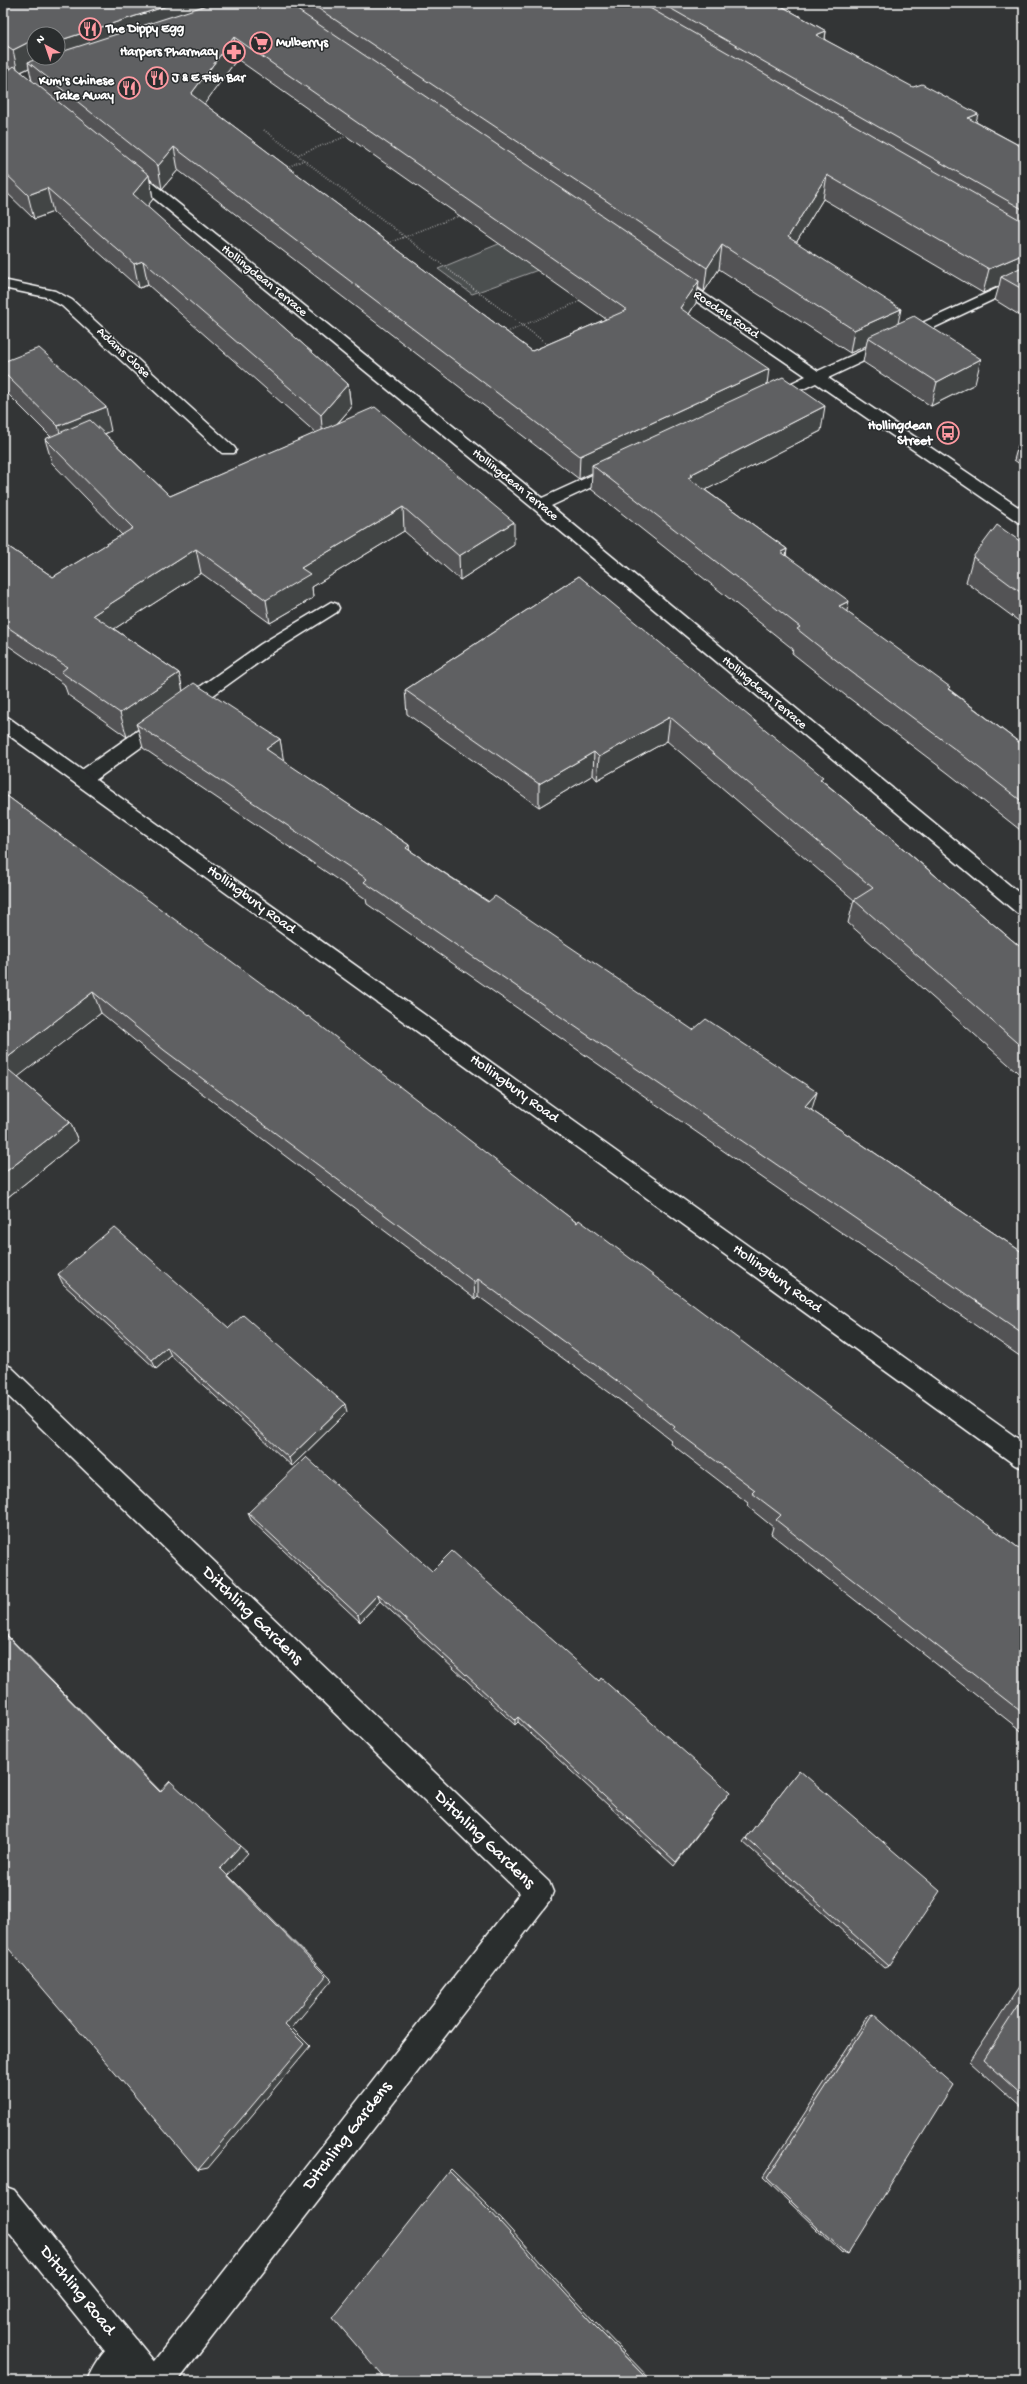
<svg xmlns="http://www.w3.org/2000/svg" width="1027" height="2384" viewBox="0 0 1027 2384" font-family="'Gochi Hand',sans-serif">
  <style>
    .green { fill: #4c4f50; stroke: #a6a7a8 }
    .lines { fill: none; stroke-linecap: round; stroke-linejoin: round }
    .service-casing { stroke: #fff; stroke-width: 3 }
    .minor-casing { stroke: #fff; stroke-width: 3 }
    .tertiary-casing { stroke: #fff; stroke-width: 3 }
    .path { stroke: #fff; stroke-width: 1.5; stroke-dasharray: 0.5 2; stroke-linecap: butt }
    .service { fill: #2a2d2e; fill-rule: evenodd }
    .minor { fill: #2a2d2e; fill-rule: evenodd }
    .tertiary { fill: #2a2d2e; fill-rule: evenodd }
    .wall { fill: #525354; stroke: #fff; fill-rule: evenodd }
    .shaded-wall { fill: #424445; stroke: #fff }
    .building { fill: #5f6162; stroke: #fff; fill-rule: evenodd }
    .labels { text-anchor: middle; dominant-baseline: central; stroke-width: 3; stroke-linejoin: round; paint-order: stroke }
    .far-poi-label { font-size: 13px; font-weight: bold; fill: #fff; stroke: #2a2d2e; text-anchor: start }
    .far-street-label { font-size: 13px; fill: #fff; stroke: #2a2d2e }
    .street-label { font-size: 15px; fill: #fff; stroke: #2a2d2e }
    .near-street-label { font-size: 18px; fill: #fff; stroke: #2a2d2e }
  </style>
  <rect width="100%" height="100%" fill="#333536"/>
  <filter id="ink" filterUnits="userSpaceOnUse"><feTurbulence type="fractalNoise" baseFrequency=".025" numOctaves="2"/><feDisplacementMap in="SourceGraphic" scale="8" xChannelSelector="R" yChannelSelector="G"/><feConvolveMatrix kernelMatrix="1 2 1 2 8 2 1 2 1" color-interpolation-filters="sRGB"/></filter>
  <g filter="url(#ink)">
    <!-- green -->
    <path class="green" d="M501,243L538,270L472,294L438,269Z"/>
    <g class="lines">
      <!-- service casing -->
      <g class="service-casing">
        <path id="service" d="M331,602L337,604L339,608L337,612L273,652L90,784L83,786L76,784L74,779L76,774L261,644Z"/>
      </g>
      <!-- minor casing -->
      <g class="minor-casing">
        <path id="minor" d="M3,64L7,65L34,87L36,90L34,93H26L3,74Z
          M128,166L133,167L542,498L612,466H624L626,469L624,472L551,506L1024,897V915L1017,913L534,509L123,173L121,170Z
          M673,275L678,276L818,371L1024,276V285L828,378L1024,511V523L1018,522L816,383L775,402H765L762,399L765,396L806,376L668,282L666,279Z
          M3,280L55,291L72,300L234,447L236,450L234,453H222L62,306L46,297L3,288Z
          M3,716L9,718L1024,1443V1468L1015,1465L3,731Z
          M3,1364L11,1367L549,1882L553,1892L549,1902L178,2381H142L147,2370L520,1893L3,1391Z
          M126,2335L137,2340L142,2351L137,2362L123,2381H87C94,2363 108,2343 126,2335Z"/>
      </g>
      <!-- tertiary casing -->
      <g class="tertiary-casing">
        <path id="tertiary" d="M3,2186L14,2190L161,2370L166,2381H129L3,2225Z"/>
      </g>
      <!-- path -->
      <path class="path" d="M264,130L551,347
        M297,155L350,135
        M285,168L304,160
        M386,244L461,215
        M505,333L583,300"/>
      <!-- service -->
      <use href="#service" class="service"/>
      <!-- minor -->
      <use href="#minor" class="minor"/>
      <!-- tertiary -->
      <use href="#tertiary" class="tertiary"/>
    </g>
    <!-- wall -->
    <path class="wall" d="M3,3H776L826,31L825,40L1024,148V318L995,300L999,286L983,293L823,199L796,243L898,324L975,384L931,406L863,362L866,346L850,353L719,269L704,292L698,287L696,303L689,314L767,384L821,431L705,490L787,549L786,555L847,612L1024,746V833L948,773L845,695L792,653L793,649L591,489L592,473L579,479L178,170L162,189L150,179L153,199L147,207L348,384L351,408L337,424L514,545L460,580L404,531L312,587L313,598L270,623L201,573L114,629L179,673L183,691L280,739L283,761L409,845V850L811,1110L1022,1252L1024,1249V1359L367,904L366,899L143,748L138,729L127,737L68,695L64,684L3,642V543L53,577L122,535L52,463L45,439L51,437L4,390L3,388V362L111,431L105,434L170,496L316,433L148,285L139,288L53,212L34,219L3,189V67L5,74L11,68L3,63ZM34,34L58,58H34ZM237,59L606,319L532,351L204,104ZM29,68L32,81L21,72Z
      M1024,431V467L1014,460L1021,435Z
      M1024,544V625L966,582L973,557Z
      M579,576L1024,950V1078L848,923L854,900L667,741L597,780L593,775L539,807L407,714L405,690Z
      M3,793L577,1223L1024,1552V1733L771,1534L773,1527L747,1506L748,1503L670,1443L671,1440L621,1401L478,1296L475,1299L450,1280L171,1070L101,1013L17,1077L70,1122L78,1141L3,1201Z
      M58,1274L229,1328L347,1412L292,1466L171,1356L156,1369L63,1284Z
      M248,1513L432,1571L599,1681L730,1792L674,1866L518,1722L515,1725L380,1601L360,1622L251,1520Z
      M796,1774L889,1966L884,1968L743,1842Z
      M1024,1980V2110L970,2061Z
      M873,2014L847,2255L842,2253L763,2177L868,2016Z"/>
    <!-- shaded-wall -->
    <path class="shaded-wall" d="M176,3H250L39,71L36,58H58V41Z
      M826,31L823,54L816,35Z
      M234,37L237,59L195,117L191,94Z
      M29,42L35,65L28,62L29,68L18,73L13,50Z
      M3,67L6,79L3,80Z
      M978,114L972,137L968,118Z
      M174,147L178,170L162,189L158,166Z
      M149,175L153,199L138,218L133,194Z
      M827,175L823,199L785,261L788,237Z
      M47,188L53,212L34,219L28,195Z
      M722,245L719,269L704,292L707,268Z
      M1024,254V275L1001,277L999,286L983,293L989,269Z
      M143,261L148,285L139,288L134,264Z
      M699,281L696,303L678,331L680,308Z
      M901,309L896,333L868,337L866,346L850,353L854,330Z
      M981,359L975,384L931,406L937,382Z
      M769,369L766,392L592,465V473L579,479L580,456Z
      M348,384L351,408L323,439L321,415Z
      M825,406L821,431L690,498L688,478L690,475Z
      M106,407L111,431L65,451L58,426Z
      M403,507L404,531L312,587L313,598L270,623L266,600L301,568Z
      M514,522V545L460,580L459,556Z
      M196,549L201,573L100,638L93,615Z
      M787,549L783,573L781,552Z
      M849,601L844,625L839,606Z
      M179,673L184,696L136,724L138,729L127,737L120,713Z
      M670,717L667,741L597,780L599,757Z
      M280,739L284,763L266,749Z
      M594,752L593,775L539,807V784Z
      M409,845L411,868L406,848Z
      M93,992L101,1013L10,1083L3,1068V1061Z
      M817,1092L811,1112L805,1106Z
      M70,1122L78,1141L3,1201V1174Z
      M478,1279V1296L475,1299L474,1282Z
      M167,1347L171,1356L156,1369L152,1360Z
      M345,1404L347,1412L292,1466L289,1458Z
      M378,1594L380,1601L360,1622L358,1615Z
      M3,1631L170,1801L160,1792L3,1632Z
      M518,1717V1722L515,1725V1720Z
      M240,1846L248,1853L228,1875L332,1980L292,2028L310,2046L208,2168L198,2170L285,2025L220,1868Z
      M451,2169L491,2208L593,2320L652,2381H649L595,2326L449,2171Z"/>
    <!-- building -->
    <path class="building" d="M3,3H176L58,41V34H34V48H33L29,42L13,50L3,43Z
      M213,3H287L699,281L680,308L769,369L580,456L174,147L158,166L28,62L41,58H58V53ZM234,37L627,310L532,351L191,94Z
      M310,3H641L1024,222V254L989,269L827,175L788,237L901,309L854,330L722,245L707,268Z
      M661,3H776L826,31L816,35L913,87L922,84L978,114L968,118L1024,148V210Z
      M14,66L149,175L133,194L348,384L321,415L143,261L134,264L47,188L28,195L3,171V75Z
      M1024,266V290L1001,277Z
      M914,316L981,359L937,382L868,337Z
      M39,348L106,407L58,426L3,372V362Z
      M783,377L825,406L690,475L692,476L688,478L787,549L781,552L849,601L839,606L950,687L948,689L1024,746V803L956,750L850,671L797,629L800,627L592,465Z
      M375,407L514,522L459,556L403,507L301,568L310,574L266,600L196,549L93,615L179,673L120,713L61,672L67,667L3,624V543L53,577L133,528L45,439L90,420L170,496Z
      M1024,431V437L1021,435Z
      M997,525L1024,544V595L973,557Z
      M579,576L823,777L820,779L1024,950V1049L854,900L873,888L670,717L599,757L594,752L539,784L405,690Z
      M194,683L280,739L266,749L409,845L406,848L488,902L495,896L693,1030L706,1019L817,1092L805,1106L1022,1252L1024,1249V1334L364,882L367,879L136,724Z
      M3,793L307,1017L308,1016L577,1223L579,1220L1024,1552V1714L776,1520L781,1515L752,1493L755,1490L673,1429L675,1427L624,1386L478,1279L474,1282L448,1262L164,1050L93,992L3,1061Z
      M3,1065L70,1122L3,1174Z
      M114,1227L229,1328L243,1315L345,1404L289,1458L167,1347L152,1360L58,1274Z
      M306,1457L432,1571L452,1551L599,1681L601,1678L730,1792L676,1862L518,1717L515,1720L378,1594L358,1615L248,1513Z
      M3,1632L160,1792L170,1781L240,1846L220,1868L326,1976L285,2025L304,2044L198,2170L3,1942Z
      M799,1770L940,1891L889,1966L746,1838Z
      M1024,1997V2097L983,2060Z
      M873,2014L953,2085L847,2255L767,2178Z
      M449,2171L490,2211L595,2326L649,2381H387L333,2318Z"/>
  </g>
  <!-- icons -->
  <defs>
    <g id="restaurant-ring" transform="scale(1.15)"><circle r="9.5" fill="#2a2d2e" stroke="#ff9aa2" stroke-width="1.5"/><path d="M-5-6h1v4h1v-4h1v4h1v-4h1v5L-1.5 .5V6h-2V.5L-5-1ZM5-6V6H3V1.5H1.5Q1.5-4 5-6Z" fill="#ff9aa2"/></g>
    <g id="supermarket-ring" transform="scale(1.15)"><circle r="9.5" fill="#2a2d2e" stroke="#ff9aa2" stroke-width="1.5"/><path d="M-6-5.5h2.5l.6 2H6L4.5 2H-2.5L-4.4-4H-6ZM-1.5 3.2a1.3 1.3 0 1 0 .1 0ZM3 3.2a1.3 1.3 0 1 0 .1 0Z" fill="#ff9aa2"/></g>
    <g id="pharmacy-ring" transform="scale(1.15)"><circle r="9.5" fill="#2a2d2e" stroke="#ff9aa2" stroke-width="1.5"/><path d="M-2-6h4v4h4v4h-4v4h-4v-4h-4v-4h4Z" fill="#ff9aa2"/></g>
    <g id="bus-ring" transform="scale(1.15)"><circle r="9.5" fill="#2a2d2e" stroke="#ff9aa2" stroke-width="1.5"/><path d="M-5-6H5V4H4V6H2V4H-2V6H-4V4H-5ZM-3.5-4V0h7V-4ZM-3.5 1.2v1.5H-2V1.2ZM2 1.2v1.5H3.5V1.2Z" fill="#ff9aa2"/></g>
  </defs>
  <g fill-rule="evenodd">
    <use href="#restaurant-ring" x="90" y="29"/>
    <use href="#supermarket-ring" x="261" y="43"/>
    <use href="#pharmacy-ring" x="234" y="52"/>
    <use href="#restaurant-ring" x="157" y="78"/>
    <use href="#restaurant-ring" x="129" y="88"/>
    <use href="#bus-ring" x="948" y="433"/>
  </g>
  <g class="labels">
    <!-- far-poi labels -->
    <g class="far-poi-label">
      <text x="106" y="29">The Dippy Egg</text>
      <text x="276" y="43">Mulberrys</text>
      <text x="218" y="52" text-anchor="end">Harpers Pharmacy</text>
      <text x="172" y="78">J &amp; E Fish Bar</text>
      <text x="114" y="81" text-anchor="end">Kum's Chinese<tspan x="114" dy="15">Take Away</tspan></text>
      <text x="932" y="426" text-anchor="end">Hollingdean<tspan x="932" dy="15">Street</tspan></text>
    </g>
    <!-- far-street labels -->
    <g class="far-street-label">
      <text transform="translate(264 281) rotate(39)">Hollingdean Terrace</text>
      <text transform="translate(726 315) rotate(34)">Roedale Road</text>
      <text transform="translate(123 353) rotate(43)">Adams Close</text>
      <text transform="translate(515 485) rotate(39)">Hollingdean Terrace</text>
      <text transform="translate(764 693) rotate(40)">Hollingdean Terrace</text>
    </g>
    <!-- street labels -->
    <g class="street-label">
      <text transform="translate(251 900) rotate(36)">Hollingbury Road</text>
      <text transform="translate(514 1089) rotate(36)">Hollingbury Road</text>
      <text transform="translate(777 1279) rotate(36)">Hollingbury Road</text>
    </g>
    <!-- near-street labels -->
    <g class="near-street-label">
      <text transform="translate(252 1616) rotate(44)">Ditchling Gardens</text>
      <text transform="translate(484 1840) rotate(44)">Ditchling Gardens</text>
      <text transform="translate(348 2136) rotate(-52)">Ditchling Gardens</text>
      <text transform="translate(77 2291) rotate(51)">Ditchling Road</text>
    </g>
  </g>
  <!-- margin -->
  <rect width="1027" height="2384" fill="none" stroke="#2a2d2e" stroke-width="16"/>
  <rect x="8" y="8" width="1011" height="2368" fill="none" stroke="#fff" stroke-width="1.5" filter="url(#ink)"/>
  <!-- north arrow -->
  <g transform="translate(46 46) rotate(320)"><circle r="19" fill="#2a2d2e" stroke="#7f8182"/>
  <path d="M0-3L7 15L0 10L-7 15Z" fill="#ff9aa2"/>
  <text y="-6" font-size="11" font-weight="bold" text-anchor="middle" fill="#ffffff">N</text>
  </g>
</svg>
